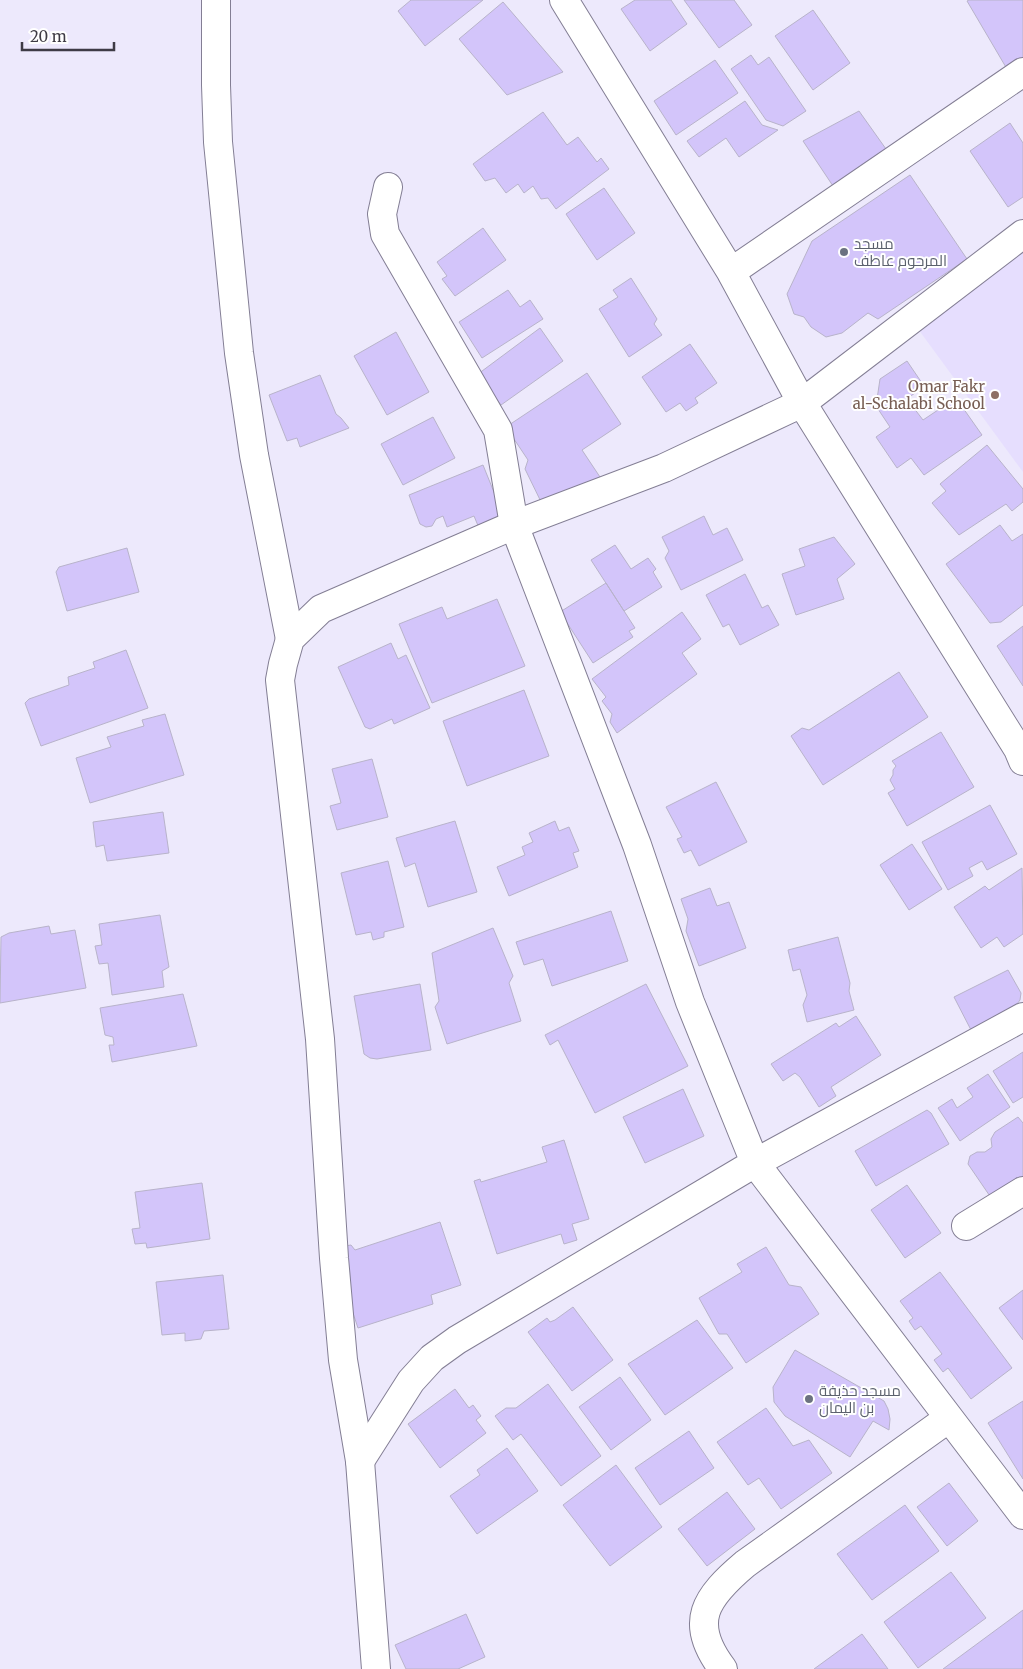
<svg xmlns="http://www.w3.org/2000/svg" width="1023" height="1669" viewBox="0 0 1023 1669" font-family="Merriweather,Cairo,serif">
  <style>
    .built { fill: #e6defe }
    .building { fill: #d3c5fa; stroke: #b8b3ca }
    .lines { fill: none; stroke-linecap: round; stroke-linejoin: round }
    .minor-casing { stroke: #837e94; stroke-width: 30 }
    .tertiary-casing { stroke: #837e94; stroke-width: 30 }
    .minor { stroke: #fff; stroke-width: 28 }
    .tertiary { stroke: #fff; stroke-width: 28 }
    .worship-dot { fill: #6b7280; stroke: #fff; stroke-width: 2 }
    .education-dot { fill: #8d6e63; stroke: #fff; stroke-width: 2 }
    .labels { text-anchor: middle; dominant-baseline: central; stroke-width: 4; stroke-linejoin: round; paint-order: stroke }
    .worship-label { font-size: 15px; fill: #5b616d; stroke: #fff; text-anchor: start }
    .education-label { font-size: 15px; fill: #785e54; stroke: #fff; text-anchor: end }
  </style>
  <rect width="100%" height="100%" fill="#ede9fc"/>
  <!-- built -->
  <path class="built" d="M1023,239V472L910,318Z"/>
  <!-- building -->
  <path class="building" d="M411,0H483L425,46L398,11Z
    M635,0H671L687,24L650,51L621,9Z
    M684,0H734L752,25L719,48Z
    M969,0H1023V59L1007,69L967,1Z
    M503,2L563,72L507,95L459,39Z
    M813,10L850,63L813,90L775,36Z
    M751,55L758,65L769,57L806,111L783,126L766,120L731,69Z
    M715,60L738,93L676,135L654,101Z
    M745,101L762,125L778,130L739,157L726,138L699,157L687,141Z
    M859,111L886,149L833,186L803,141Z
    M543,112L567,145L578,137L597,162L601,158L609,169L556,209L548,198L541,199L533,186L524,193L518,184L506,193L495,178L485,181L473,164Z
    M1010,123L1023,143V197L1008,207L970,151Z
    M910,175L967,259L878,319L868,313L842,333L826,337L811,327L804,317L794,314L787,294L812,241Z
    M604,188L635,233L597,260L566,214Z
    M483,228L506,260L455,296L442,279L447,276L437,262Z
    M631,278L657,319L654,324L662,335L629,357L599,309L618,297L613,290Z
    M508,290L520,307L530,300L543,319L482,358L459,322Z
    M540,328L563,361L501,405L478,374Z
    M396,332L429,392L387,415L354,356Z
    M690,344L717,383L695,398L698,403L686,411L680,403L666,412L642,377Z
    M907,361L924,386L907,399L923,420L956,398L982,435L924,475L911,458L897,468L876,437L890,427L876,406L880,379Z
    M587,373L621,424L582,450L602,480L545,510L525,469L528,460L506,427Z
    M320,375L336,414L341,418L349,428L300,447L297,438L287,441L269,395Z
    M433,417L455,458L403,485L381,444Z
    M987,445L1023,489V502L1012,511L1006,504L959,535L932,503L946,491L940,484Z
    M483,465L504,517L479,528L474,516L447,527L443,516L436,519L432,526L426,527L420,524L409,495Z
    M704,516L713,535L727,528L743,560L681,590L665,558L669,551L662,537Z
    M1000,525L1012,541L1023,534V605L1001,622L990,623L946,564Z
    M834,537L855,564L837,579L844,599L796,615L782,574L805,566L799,549Z
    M615,545L631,569L648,558L656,569L653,572L662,587L624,611L591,560Z
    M127,548L139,592L67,611L56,572L59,567Z
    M745,574L762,608L768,605L779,625L740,645L729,624L723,627L706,595Z
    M606,583L635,628L629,631L633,637L593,663L560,612Z
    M497,599L525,666L432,703L399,624L442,607L447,619Z
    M682,612L701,639L682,653L697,674L617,733L610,722L612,714L602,701L606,697L592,679Z
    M1023,626V686L997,646Z
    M391,643L398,659L406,655L430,708L394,724L392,719L370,729L365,727L338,667Z
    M126,650L148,708L41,746L25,703L29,699L69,685L68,677L95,668L93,662Z
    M899,672L928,717L823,785L791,736L802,728L809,730Z
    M524,690L549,756L467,786L443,721Z
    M165,714L184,775L90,803L76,758L111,747L107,737L144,726L142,720Z
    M941,732L974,787L907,826L888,793L895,789L890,780L893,775V770L896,766L892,761Z
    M372,759L388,817L337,830L330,806L341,803L332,769Z
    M716,782L747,842L699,866L691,850L684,853L677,839L682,837L666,807Z
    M990,805L1017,854L987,870L982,861L969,868L973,876L948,890L922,842Z
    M163,812L169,853L107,861L104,845L96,847L93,822Z
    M455,821L477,892L428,907L415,863L405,867L396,838Z
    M555,821L559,831L569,827L579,851L573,853L578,867L509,896L497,867L525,855L522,847L533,842L529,833Z
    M912,844L942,889L909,910L880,865Z
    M388,861L404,927L384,932V937L373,940L371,932L356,935L341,873Z
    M1022,868L1023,934L1004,947L997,937L981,948L954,907L985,886L989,890Z
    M710,888L717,906L729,902L746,948L699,966L686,931L688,919L681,899Z
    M611,911L628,961L552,986L543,959L524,965L516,942Z
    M160,915L169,967L162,971L164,987L112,995L108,963L99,964L95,946L102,945L99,924Z
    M49,926L51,934L75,930L86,988L0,1003L1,937L9,933Z
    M493,928L513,976L509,983L521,1021L447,1044L435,1007L439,1001L432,953Z
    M838,937L850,983L849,991L854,1010L807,1022L803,1005L807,995L800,969L793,971L788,950Z
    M1008,970L1021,993L1020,1000L1014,1008L971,1030L954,997Z
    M420,984L431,1050L377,1059L370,1058L364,1054L354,996Z
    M646,984L688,1066L595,1113L558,1040L550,1045L545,1035Z
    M183,994L197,1046L112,1062L109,1045H114L113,1037L105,1035L100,1008Z
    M856,1016L881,1055L831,1087L836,1096L819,1107L800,1077L795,1073L783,1081L771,1064L836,1023L839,1027Z
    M1023,1052V1097L1013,1103L993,1071Z
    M988,1074L1010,1107L960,1141L938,1108L952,1099L957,1108L973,1097L967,1088Z
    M683,1089L704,1136L645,1163L623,1117Z
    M927,1110L931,1113L949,1144L876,1186L855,1151Z
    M1018,1117L1023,1123V1187L996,1205L968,1164L970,1156L977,1152H985L992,1147L991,1139L995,1132Z
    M564,1140L589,1219L572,1224L577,1240L564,1244L561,1234L497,1254L474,1181L480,1179L481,1182L547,1162L542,1147Z
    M202,1183L210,1239L147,1248L146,1243L135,1244L132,1229L140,1228L135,1192Z
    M907,1185L941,1233L905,1258L871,1210Z
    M440,1222L461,1285L431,1295L433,1304L358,1328L350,1304L339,1247L351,1245L355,1250Z
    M766,1247L789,1285L801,1287L819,1314L746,1363L727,1334H719L699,1298L742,1272L737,1264Z
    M940,1272L1012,1368L971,1399L948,1368L943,1372L934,1360L942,1354L921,1326L915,1330L909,1321L913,1318L900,1301Z
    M223,1275L229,1329L204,1331L201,1339L185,1341V1333L162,1335L156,1282Z
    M1023,1290V1340L999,1308Z
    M573,1307L613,1360L572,1391L528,1332L547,1318L550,1322L555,1320Z
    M697,1320L733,1368L665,1415L628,1364Z
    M795,1350L884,1401L888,1409L890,1419L889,1430L873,1421L850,1457L785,1416L774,1402L773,1387Z
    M620,1377L651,1420L611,1450L579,1407Z
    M548,1384L601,1456L561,1486L521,1434L513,1440L495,1416L506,1408H516Z
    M455,1389L469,1408L473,1405L481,1416L476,1420L486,1433L440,1468L408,1424Z
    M1023,1401V1479L988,1423Z
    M766,1408L793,1446L809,1440L832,1473L781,1509L759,1478L748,1485L717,1442Z
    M689,1431L714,1468L660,1505L635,1468Z
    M507,1448L538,1491L477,1534L450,1496L480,1475L477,1470Z
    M616,1465L662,1527L610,1566L563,1505Z
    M949,1483L978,1521L947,1546L917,1507Z
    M727,1492L755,1529L707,1566L678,1529Z
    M905,1505L939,1551L872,1600L837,1554Z
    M951,1572L986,1618L918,1668L884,1622Z
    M1023,1610V1669H943Z
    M466,1614L485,1657L458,1669H406L395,1645Z
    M862,1634L888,1669H814Z"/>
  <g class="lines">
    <!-- minor casing -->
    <g class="minor-casing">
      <path id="minor" d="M216,0V85L218,142L239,353L254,455L290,639
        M564,0L731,272L802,403L1023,234
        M388,187L382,214L385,234L498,430L514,525L637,845L690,1002L755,1163L1023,1515
        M731,272L1023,72
        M966,1226L1023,1191
        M360,1461L411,1381L432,1358L457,1340L755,1163L1023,1017
        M723,1669C687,1622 706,1597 745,1564L949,1418"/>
    </g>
    <!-- tertiary casing -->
    <g class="tertiary-casing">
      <path id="tertiary" d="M376,1669L360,1461L343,1360L334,1258L320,1039L280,680L283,664L290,639L321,609L514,525L664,468L802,403L1018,749L1023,761"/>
    </g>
    <!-- minor -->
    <use href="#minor" class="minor"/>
    <!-- tertiary -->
    <use href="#tertiary" class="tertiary"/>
  </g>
  <!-- markers -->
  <g class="worship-dot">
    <circle cx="844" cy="252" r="5"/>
    <circle cx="809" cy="1399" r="5"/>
  </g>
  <circle class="education-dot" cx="995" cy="395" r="5"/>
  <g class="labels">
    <!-- worship labels -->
    <g class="worship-label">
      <text x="854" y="243">مسجد<tspan x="854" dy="17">المرحوم عاطف</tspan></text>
      <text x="819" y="1390">مسجد حذيفة<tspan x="819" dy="17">بن اليمان</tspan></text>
    </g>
    <!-- education labels -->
    <g class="education-label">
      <text x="985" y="386">Omar Fakr<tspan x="985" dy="17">al-Schalabi School</tspan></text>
    </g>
  </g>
  <!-- scale -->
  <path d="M22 42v8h92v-8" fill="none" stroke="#3e3b45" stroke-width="2.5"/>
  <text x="30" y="42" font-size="15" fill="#3e3b45" stroke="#ffffff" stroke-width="4" paint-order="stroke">20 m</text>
</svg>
